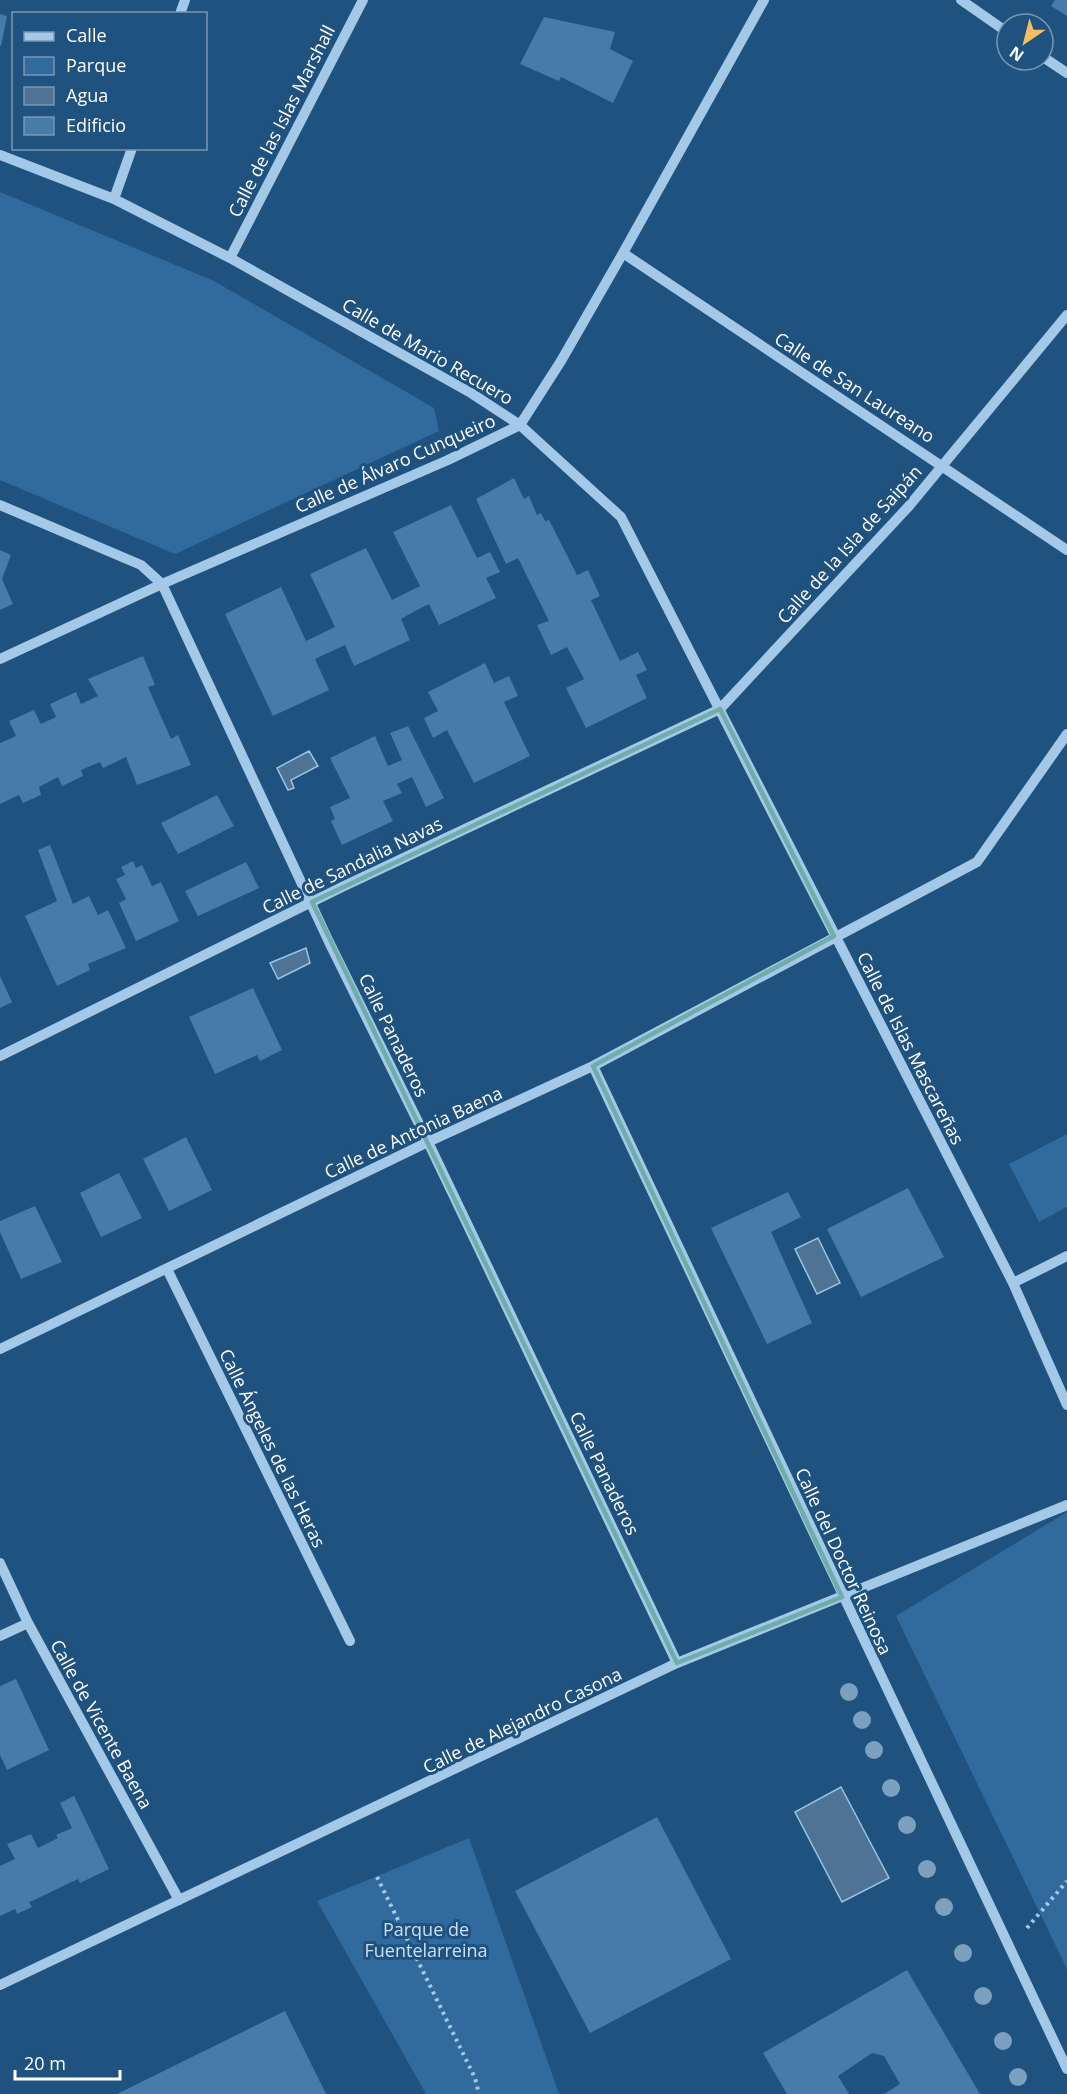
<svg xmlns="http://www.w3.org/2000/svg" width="1067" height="2094" viewBox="0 0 1067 2094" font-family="'Open Sans',sans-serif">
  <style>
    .green { fill: #316b9d }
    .water { fill: #4e7394; stroke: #96c4e9; stroke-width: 1.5 }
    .building { fill: #477ca8 }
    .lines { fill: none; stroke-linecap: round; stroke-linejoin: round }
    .path { stroke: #a3c8e8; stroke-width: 4; stroke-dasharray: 3 4.5; stroke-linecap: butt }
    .minor { stroke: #a3c8e8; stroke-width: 10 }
    .tree { fill: #7ba0c0 }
    .marked { fill: none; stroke: #6fada8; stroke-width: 4.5; stroke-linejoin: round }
    .labels { text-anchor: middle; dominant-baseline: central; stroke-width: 6; stroke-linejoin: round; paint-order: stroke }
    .street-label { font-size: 18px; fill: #fff; stroke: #1f527e }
    .park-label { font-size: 18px; fill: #c6e0f6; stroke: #1f527e }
  </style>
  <rect width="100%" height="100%" fill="#1f527e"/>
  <!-- green -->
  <path class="green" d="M0,192L214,281L434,408L439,431L175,554L0,480Z
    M1067,1134V1207L1039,1222L1009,1164Z
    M1067,1512V1969L896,1616Z
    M469,1838L558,2091L560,2094H426L317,1901Z"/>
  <!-- water -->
  <path class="water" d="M309,751L318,766L291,780L294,788L288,790L277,768Z
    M306,948L310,963L278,979L270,963Z
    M818,1238L840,1283L817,1294L795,1249Z
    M841,1787L889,1878L842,1902L795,1812Z"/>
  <!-- building -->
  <path class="building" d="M1055,0H1067V16L1051,6Z
    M0,14L7,16L1,46H0Z
    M544,17L615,32L610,49L633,61L613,103L561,77L559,81L520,64Z
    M514,478L524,499L529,496L537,515L541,513L545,521L549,520L577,575L588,570L600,596L591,600L620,661L638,652L647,670L636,675L647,698L586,728L566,688L584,679L567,647L551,655L537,625L549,621L518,558L506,564L476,499Z
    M451,505L477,558L490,552L500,572L486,578L496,598L439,625L429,604L415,611L401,619L410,640L354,666L345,645L315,659L329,690L273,716L225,614L281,587L306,641L335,627L310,574L366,548L392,600L420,586L393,532Z
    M0,550L11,555L2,579L13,604L0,610Z
    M143,656L155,685L148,687L171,739L178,735L191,765L137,785L126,757L103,768L100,762L81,770L83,776L62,786L58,777L39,787L41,795L23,803L19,795L0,804V743L16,736L9,721L34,710L41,724L56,717L50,704L76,692L81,704L98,696L88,679Z
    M485,663L494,683L509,676L518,696L504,702L530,756L474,783L447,730L433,738L424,718L438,711L428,692Z
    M408,726L444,798L426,807L412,777L397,784L402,793L383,801L393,821L342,845L331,821L335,819L330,807L350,798L330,758L375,736L388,766L402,760L390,733Z
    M217,795L234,826L178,854L161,823Z
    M50,845L73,904L89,896L98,915L108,910L126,948L88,964L90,970L57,986L25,916L57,901L38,850Z
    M133,861L136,868L142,865L152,886L161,882L179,921L136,941L119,903L126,899L116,879L125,875L121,867Z
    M246,862L259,888L198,916L185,891Z
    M0,976L12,1002L0,1008Z
    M253,988L282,1050L260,1061L257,1055L215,1074L189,1017Z
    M186,1137L212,1190L169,1211L143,1159Z
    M119,1173L142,1218L101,1237L80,1193Z
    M908,1188L944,1257L861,1297L827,1229Z
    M788,1192L801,1217L771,1232L812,1323L767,1344L711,1228Z
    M35,1206L62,1262L21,1279L0,1232V1221Z
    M16,1679L49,1750L7,1770L0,1755V1686Z
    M74,1796L109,1869L80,1883L78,1879L34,1900L29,1902L32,1907L17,1914L15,1909L0,1916V1866L15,1859L7,1844L31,1834L38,1848L58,1838L56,1835L72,1828L60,1803Z
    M657,1817L731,1959L590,2033L515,1891Z
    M907,1970L980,2094H884L900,2084L884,2056L872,2053L838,2076L849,2094H787L763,2053Z
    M285,2011L326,2094H117Z"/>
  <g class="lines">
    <!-- path -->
    <path class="path" d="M377,1877L475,2078L479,2094
      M1027,1928L1067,1881"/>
    <!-- minor -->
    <path class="minor" d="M961,0L1007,32
      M180,14L185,0
      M1043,57L1067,73
      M0,155L114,199L230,258L471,393L520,425L621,517L1013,1283L1067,1405
      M114,199L132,148
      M623,253L1067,550
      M230,258L363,0
      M0,505L141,565L162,584L329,942L428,1142L677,1663
      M0,659L162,584L448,460L520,425L561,361L623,253L764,0
      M0,1056L342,887L720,709L909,506L1067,315
      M593,1066L1067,2069
      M167,1269L350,1641
      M1013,1283L1067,1256
      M0,1349L428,1142L593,1066L977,862L1067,734
      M0,1563L28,1623L179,1900
      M0,1636L28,1623
      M0,1985L677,1663L1067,1505"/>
  </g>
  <!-- trees -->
  <g class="tree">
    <circle cx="849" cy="1692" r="9"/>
    <circle cx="862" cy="1720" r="9"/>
    <circle cx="874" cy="1750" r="9"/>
    <circle cx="891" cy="1788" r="9"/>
    <circle cx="907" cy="1825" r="9"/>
    <circle cx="927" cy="1869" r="9"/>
    <circle cx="944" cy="1907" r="9"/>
    <circle cx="963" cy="1953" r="9"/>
    <circle cx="983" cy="1996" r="9"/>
    <circle cx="1003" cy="2041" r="9"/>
    <circle cx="1018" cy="2077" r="9"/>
  </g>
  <!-- marked area -->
  <path class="marked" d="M720,709L834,936L593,1066L842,1597L677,1663L312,902Z"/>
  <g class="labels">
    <!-- street labels -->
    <g class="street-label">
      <text transform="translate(281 121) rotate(-63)">Calle de las Islas Marshall</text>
      <text transform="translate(428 351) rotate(30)">Calle de Mario Recuero</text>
      <text transform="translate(855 387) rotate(33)">Calle de San Laureano</text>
      <text transform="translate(395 463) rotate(-24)">Calle de Álvaro Cunqueiro</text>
      <text transform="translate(849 544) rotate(-48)">Calle de la Isla de Saipán</text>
      <text transform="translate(352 865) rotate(-26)">Calle de Sandalia Navas</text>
      <text transform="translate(394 1035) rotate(64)">Calle Panaderos</text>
      <text transform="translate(911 1048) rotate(63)">Calle de Islas Mascareñas</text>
      <text transform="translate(413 1132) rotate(-25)">Calle de Antonia Baena</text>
      <text transform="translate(273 1448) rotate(64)">Calle Ángeles de las Heras</text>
      <text transform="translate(605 1473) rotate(64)">Calle Panaderos</text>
      <text transform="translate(844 1561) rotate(65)">Calle del Doctor Reinosa</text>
      <text transform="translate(522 1720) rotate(-26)">Calle de Alejandro Casona</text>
      <text transform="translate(102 1724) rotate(61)">Calle de Vicente Baena</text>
    </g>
    <!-- park labels -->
    <g class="park-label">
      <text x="426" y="1929">Parque de<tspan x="426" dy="21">Fuentelarreina</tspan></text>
    </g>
  </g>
  <!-- legend -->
  <rect x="12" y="12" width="195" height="138" fill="#1f527e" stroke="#7997b2" stroke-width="1.5"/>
  <rect x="24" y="32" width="30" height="9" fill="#a3c8e8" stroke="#7997b2" stroke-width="1.5"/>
  <text x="66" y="42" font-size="18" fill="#ffffff">Calle</text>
  <rect x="24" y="57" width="30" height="18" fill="#316b9d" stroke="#7997b2" stroke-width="1.5"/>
  <text x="66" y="72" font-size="18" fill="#ffffff">Parque</text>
  <rect x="24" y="87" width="30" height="18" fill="#4e7394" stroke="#7997b2" stroke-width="1.5"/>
  <text x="66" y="102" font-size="18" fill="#ffffff">Agua</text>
  <rect x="24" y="117" width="30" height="18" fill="#477ca8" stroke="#7997b2" stroke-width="1.5"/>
  <text x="66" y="132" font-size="18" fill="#ffffff">Edificio</text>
  <!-- north arrow -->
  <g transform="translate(1025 42) rotate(215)"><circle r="28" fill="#1f527e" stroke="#7997b2" stroke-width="1.5"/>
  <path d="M0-4.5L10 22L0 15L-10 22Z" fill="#f6bd62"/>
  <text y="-9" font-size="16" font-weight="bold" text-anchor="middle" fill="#ffffff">N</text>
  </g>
  <!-- scale -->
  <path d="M15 2070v9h105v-9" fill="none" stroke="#ffffff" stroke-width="3"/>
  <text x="24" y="2070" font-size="18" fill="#ffffff" stroke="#1f527e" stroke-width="4.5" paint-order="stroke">20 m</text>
</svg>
